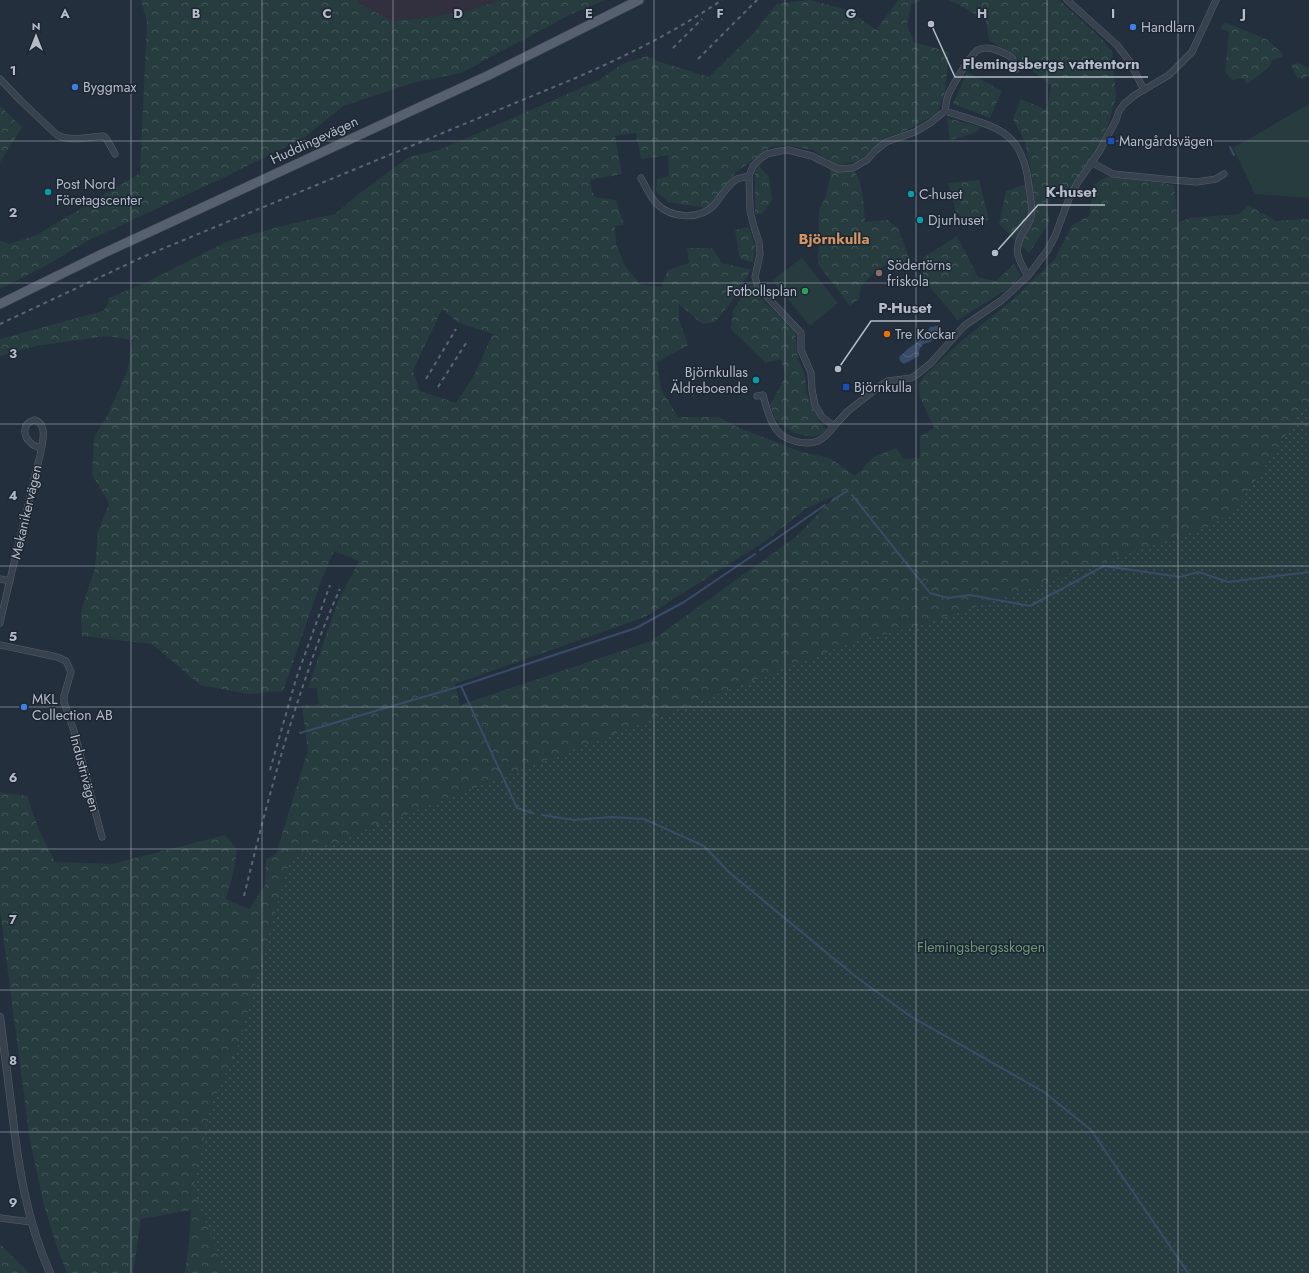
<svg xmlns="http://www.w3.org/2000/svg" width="1309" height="1273" viewBox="0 0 1309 1273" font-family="Jost,sans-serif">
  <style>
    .medical { fill: #32303f }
    .green { fill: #263c3f }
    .forest { fill: url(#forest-crowns); fill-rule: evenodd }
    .park { fill: url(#park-dots) }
    .water { fill: url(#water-waves) }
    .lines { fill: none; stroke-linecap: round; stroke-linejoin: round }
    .stream { stroke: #394c67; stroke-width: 2 }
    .minor-casing { stroke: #565f6c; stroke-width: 7 }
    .tertiary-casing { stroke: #565f6c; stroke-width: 8 }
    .primary-casing { stroke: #414a57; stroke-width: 10 }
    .minor { stroke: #38414e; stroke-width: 6 }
    .tertiary { stroke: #38414e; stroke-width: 7 }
    .primary { stroke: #56606e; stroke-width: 9 }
    .rail { stroke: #5a6575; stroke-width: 2; stroke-dasharray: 4 4; stroke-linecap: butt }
    .grid { fill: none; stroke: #b4bcc9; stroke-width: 1; stroke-opacity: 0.55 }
    .shop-dot { fill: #3f7fe0; stroke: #1d2633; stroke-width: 1.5 }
    .transit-dot { fill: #1a4fb4; stroke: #1d2633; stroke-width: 1.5 }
    .culture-dot { fill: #0f9aa8; stroke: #1d2633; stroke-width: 1.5 }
    .education-dot { fill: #8d6e63; stroke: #1d2633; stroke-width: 1.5 }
    .leisure-dot { fill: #2e9e5b; stroke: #1d2633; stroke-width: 1.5 }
    .food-dot { fill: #e8710a; stroke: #1d2633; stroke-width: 1.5 }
    .labels { text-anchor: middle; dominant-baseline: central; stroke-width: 3; stroke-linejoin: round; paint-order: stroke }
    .poi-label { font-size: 14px; fill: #b4bcc9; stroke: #1d2633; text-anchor: start }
    .street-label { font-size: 14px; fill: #b4bcc9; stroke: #1d2633 }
    .park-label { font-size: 14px; fill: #6b9a76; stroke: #1d2633 }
    .neighbourhood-label { font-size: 15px; font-weight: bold; fill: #d59563; stroke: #1d2633 }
    .grid-label { font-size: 13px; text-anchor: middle; font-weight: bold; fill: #b4bcc9; stroke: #1d2633; stroke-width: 3; stroke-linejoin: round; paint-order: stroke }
    .leader { fill: none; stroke: #b4bcc9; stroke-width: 1.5 }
    .callout-dot { fill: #b4bcc9; stroke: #1d2633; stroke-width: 1.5 }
    .callout-label { font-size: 15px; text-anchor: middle; font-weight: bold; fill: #b4bcc9; stroke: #1d2633; stroke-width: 3; stroke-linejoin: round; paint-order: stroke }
  </style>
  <defs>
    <pattern id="forest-crowns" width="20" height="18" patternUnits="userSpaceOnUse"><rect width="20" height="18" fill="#263c3f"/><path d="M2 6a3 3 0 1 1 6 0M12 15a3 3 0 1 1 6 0" fill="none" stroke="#435659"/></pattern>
    <pattern id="park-dots" width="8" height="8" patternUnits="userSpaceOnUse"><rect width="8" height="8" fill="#263c3f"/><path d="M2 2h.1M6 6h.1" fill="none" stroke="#435659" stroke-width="1.8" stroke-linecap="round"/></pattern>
    <pattern id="water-waves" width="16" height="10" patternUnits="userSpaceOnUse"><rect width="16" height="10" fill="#394c67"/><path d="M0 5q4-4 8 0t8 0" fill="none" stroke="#53647b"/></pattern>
  </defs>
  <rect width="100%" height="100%" fill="#242f3e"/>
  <!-- medical -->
  <path class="medical" d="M357,0H501L465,12L424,18L392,21L360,4Z"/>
  <!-- green -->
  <path class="green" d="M1309,104V198L1255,194L1233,148Z
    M802,258L838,303L810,326L772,280Z"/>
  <!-- forest -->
  <path class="forest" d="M141,0H357L360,4L392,21L424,18L465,12L501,0H605L569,15L461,73L412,83L343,106L305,137L229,175L87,241L47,265L0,289V240L9,244L37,235L140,173L147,22Z
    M810,0L848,10L876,30L898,0H922L911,5L907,25L914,42L949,52L945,91L938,113L904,132L884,138L859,161L837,165L813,150L786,145L771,147L735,173L707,208L668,202L656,191L657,179L669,176L668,155L641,159L636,133L615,136L622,174L590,180L592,191L595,197L616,200L624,225L615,226L616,244L625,266L640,284L661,287L668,270L689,263L687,248H712L722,263L751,270L729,305L715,322L702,324L679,304V319L688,345L657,362L661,389L678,417H718L737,427L773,441L802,452L830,458L855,476L874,457L896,448L904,459L920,458V436L934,428L920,397L919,385L923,377L959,343L1011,301L1055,259L1072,225L1089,216L1094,184L1109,176L1174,185L1178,223L1189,218L1239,214L1248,205L1276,221L1305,219L1309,220V1273H185L189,1242L191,1210L141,1219L133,1273H67L58,1250L44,1205L30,1141L0,911V791L2,793L27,796L39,830L55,862L112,864L225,835L237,849L234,870L226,899L249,909L265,885L266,859L276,854L308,750L302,706L319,704L317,688H308L338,601L359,561L334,551L321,581L283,691L248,694L200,685L152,644L82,636L81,611L95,568L98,531L109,504L92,474L94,437L107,416L127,372L133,340L107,336L36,346L0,356V339L103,311L108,304L109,298L145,283L226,242L278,227L335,214L360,193L409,157L442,149L599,80L622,64L647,56L660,62L709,77L755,32L776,4ZM442,309L457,322L493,334L473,377L456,403L420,391L413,371ZM836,495L797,536L651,641L460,705L455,684L645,617L764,542L807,508Z
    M948,0H1059L1101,38L1112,51L1116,97L1109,122L1099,147L1069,192L1057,187L1046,206L1050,221L1029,253L999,224L1006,191L1033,182L1025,142L1013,119L1021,99L1047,110L1051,86L1025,64L989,40L986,21L958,4Z
    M1226,23L1266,39L1283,54L1282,57L1273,60L1268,68L1247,84L1243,78L1232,80L1225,72L1229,32L1221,29L1222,25Z
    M1298,63L1309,68V75L1303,79L1297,77L1291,65Z
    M967,72L1002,91L990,118L953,104Z
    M0,106L22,127L0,162Z
    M947,118L981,127L975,133L950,140Z
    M830,165L832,167L853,168L859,180L863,196L865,222L888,220L899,230L910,261L897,272L889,263L873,274L861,286L859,299L850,306L818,264L819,210L826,196L830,178Z
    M759,166L769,177L772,200L762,214H755V171Z
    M979,180L989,220L969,225L956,211L948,183Z
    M749,227L755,246L753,262L740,259L735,230Z
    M957,236L978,277L996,281L1014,264L1021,276L1009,288L958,320L923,279V258Z
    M754,285L762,299L795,332L798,359L805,374L806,392L819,422L827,430L814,437L793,433L775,419L770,405L786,376L781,359L766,363L731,329L733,311L748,286Z
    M0,1244L29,1273H0Z"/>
  <!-- park -->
  <path class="park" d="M1309,400V1273H225L193,1188L211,1106L238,1047L290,859L859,640L923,625L1093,566L1208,527L1231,513L1261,473Z"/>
  <!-- water -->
  <path class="water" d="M938,326L941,331L930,342L923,344L919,350V356L904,364L900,361L899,357C903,354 906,350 909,348C914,344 919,344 920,336L926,333L930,327Z"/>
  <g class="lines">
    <!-- stream -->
    <path class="stream" d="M1230,147L1234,155
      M852,495L930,593L948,598L970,595L1030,606L1104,566L1180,577L1199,572L1228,582L1309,572
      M832,501L847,491
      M760,550L825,505
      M461,686L517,808L533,813
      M300,733L461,686L636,628L684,602L755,554
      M542,815L574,820L612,817L644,819L704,846L730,873L855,976L910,1016L1044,1092L1091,1130L1188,1273"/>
    <!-- minor casing -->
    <g class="minor-casing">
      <path id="minor" d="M1067,0L1117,45L1130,62L1144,90
        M0,79L21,101L57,135C71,142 88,137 103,136L106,138L115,154
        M945,111C946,107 946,103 947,99C949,90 971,54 978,50C985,46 992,48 999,51C1011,56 1013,56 1016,69
        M1091,162L1113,174L1173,180L1197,182L1216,179L1224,174
        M641,178C646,187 650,197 657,204C672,219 700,220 714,205C721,198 727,184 737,179C740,178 745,177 749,176
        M1028,276C1020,262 1013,253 1021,236C1024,230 1029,224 1031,217C1033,208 1030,196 1029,187C1023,127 993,127 945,111L930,123L915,132L886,142L875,151L867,160L853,168L838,169L812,156L788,150L780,151L767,154L761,158L753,166L749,176L750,211L754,227L759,242L760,254L755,277L758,287L801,333V350L811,373L812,390L815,405L822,417L834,426L848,411L881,385L888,381L911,378L916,375L931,363L964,326L1002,300L1028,276L1047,251L1055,236L1070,196L1078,182L1099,152L1116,120L1119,111L1124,104L1135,95L1169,75L1192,52L1216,0
        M757,396L763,395C766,406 769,420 776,429C784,441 806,446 818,441C825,437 830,432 834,426
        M0,579L10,581
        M0,623C11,573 24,524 35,475C38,463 45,441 43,430C42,424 39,421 34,420C21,424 23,437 32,444C34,446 38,447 41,448
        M0,645L57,657L66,661L71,672L64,696V702L74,731L102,837
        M0,1218L31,1222"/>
    </g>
    <!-- tertiary casing -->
    <g class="tertiary-casing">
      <path id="tertiary" d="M0,1017C4,1048 8,1080 12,1111C18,1166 27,1222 50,1273"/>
    </g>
    <!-- primary casing -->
    <g class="primary-casing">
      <path id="primary" d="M0,304L104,253L489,75L639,0"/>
    </g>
    <!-- minor -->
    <use href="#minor" class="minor"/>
    <!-- tertiary -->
    <use href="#tertiary" class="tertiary"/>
    <!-- primary -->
    <use href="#primary" class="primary"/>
    <!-- rail -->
    <path class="rail" d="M673,48L702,19
      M698,59L757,0
      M0,324L145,256L578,77C628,55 676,31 722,0
      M426,379L456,329
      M438,387L468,340
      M270,770L296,679L330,585
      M244,896C262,822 281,749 306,677C316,647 327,617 340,589"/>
  </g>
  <!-- grid -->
  <path class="grid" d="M131,0V1273M262,0V1273M393,0V1273M524,0V1273M654,0V1273M785,0V1273M916,0V1273M1047,0V1273M1178,0V1273M0,141H1309M0,283H1309M0,424H1309M0,566H1309M0,707H1309M0,849H1309M0,990H1309M0,1132H1309"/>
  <!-- markers -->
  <g class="shop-dot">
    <circle cx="1133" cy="27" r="4"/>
    <circle cx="75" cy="87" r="4"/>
    <circle cx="24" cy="707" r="4"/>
  </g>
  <g class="transit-dot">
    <rect x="1107" y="137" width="8" height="8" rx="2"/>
    <rect x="842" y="383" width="8" height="8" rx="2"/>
  </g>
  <g class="culture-dot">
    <circle cx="48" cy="192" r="4"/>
    <circle cx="911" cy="194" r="4"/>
    <circle cx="920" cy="220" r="4"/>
    <circle cx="756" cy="380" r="4"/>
  </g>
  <circle class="education-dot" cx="879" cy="273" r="4"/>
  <circle class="leisure-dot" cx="805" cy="291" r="4"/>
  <circle class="food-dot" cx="887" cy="334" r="4"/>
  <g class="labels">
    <!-- poi labels -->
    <g class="poi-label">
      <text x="1141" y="27">Handlarn</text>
      <text x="83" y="87">Byggmax</text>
      <text x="1119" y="141">Mangårdsvägen</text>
      <text x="56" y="184">Post Nord<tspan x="56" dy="16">Företagscenter</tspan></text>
      <text x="919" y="194">C-huset</text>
      <text x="928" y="220">Djurhuset</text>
      <text x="887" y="265">Södertörns<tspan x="887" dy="16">friskola</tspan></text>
      <text x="797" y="291" text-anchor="end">Fotbollsplan</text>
      <text x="895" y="334">Tre Kockar</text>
      <text x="748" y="372" text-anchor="end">Björnkullas<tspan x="748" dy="16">Äldreboende</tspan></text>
      <text x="854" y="387">Björnkulla</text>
      <text x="32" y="699">MKL<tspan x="32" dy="16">Collection AB</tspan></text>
    </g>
    <!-- street labels -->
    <g class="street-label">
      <text transform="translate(314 140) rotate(-25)">Huddingevägen</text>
      <text transform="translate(26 512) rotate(-77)">Mekanikervägen</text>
      <text transform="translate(85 773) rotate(75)">Industrivägen</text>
    </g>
    <!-- park labels -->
    <g class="park-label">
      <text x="981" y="947">Flemingsbergsskogen</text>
    </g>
    <!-- neighbourhood labels -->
    <g class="neighbourhood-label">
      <text x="834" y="239">Björnkulla</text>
    </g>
  </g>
  <g class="grid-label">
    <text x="65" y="18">A</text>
    <text x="196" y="18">B</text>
    <text x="327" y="18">C</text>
    <text x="458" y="18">D</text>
    <text x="589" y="18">E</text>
    <text x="720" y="18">F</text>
    <text x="851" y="18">G</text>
    <text x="982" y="18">H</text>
    <text x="1113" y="18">I</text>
    <text x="1244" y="18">J</text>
    <text x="13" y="75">1</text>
    <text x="13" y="217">2</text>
    <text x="13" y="358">3</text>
    <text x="13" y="500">4</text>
    <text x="13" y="641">5</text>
    <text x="13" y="782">6</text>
    <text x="13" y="924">7</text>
    <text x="13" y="1065">8</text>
    <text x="13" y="1207">9</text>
  </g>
  <!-- callouts -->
  <path class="leader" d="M931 24L955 77H1148M995 253L1038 205H1105M838 369L871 321H940"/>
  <g class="callout-dot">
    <circle cx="931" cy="24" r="4"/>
    <circle cx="995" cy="253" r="4"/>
    <circle cx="838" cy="369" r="4"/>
  </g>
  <g class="callout-label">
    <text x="1051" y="69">Flemingsbergs vattentorn</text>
    <text x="1071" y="197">K-huset</text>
    <text x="905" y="313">P-Huset</text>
  </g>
  <!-- north arrow -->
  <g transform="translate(36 36)" stroke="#1d2633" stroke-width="3" paint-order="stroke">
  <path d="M0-3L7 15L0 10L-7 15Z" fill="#b4bcc9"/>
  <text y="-6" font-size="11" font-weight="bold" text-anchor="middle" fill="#b4bcc9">N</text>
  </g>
</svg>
